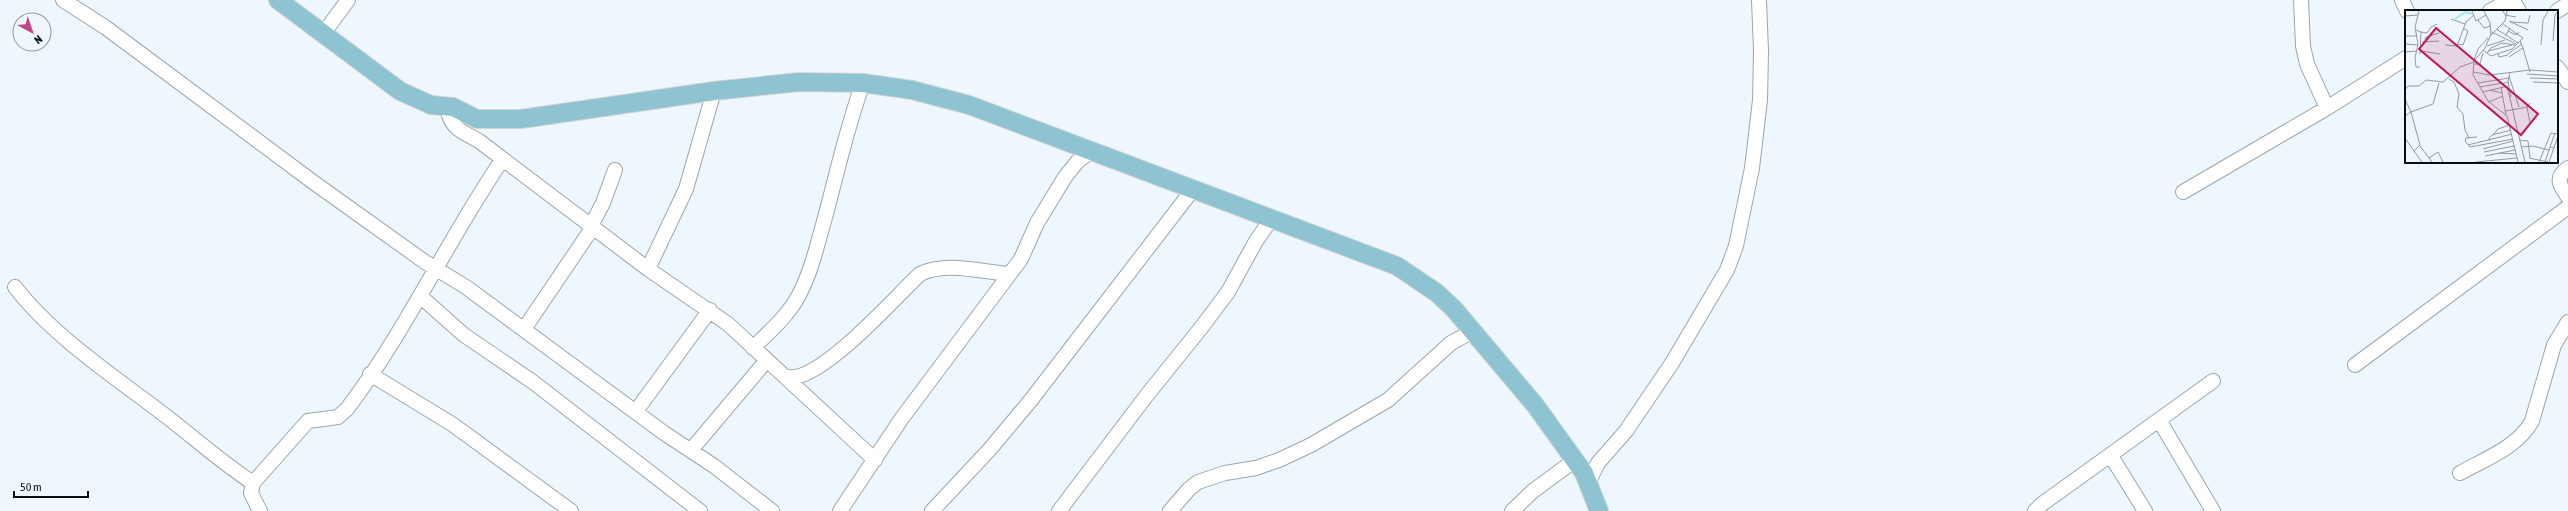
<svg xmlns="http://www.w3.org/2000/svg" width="2568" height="511" viewBox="0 0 2568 511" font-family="'Asap Condensed',sans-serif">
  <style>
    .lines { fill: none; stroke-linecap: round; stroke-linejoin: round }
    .minor-casing { stroke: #9ca5ab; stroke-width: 16 }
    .major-casing { stroke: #d3d4d4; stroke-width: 20 }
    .minor { stroke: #fff; stroke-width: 14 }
    .major { stroke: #8ec4d1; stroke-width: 18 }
    .inset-river { fill: none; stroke: #95eeec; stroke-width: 2 }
    .inset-road { fill: none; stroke: #939a9e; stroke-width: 1 }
    .view { fill: #c2185b; fill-opacity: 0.15; stroke: #c2185b; stroke-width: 2 }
    .inset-edge { fill: none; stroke: #0b0e10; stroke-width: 2 }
  </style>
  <rect width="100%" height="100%" fill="#edf7fd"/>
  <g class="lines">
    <!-- minor casing -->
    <g class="minor-casing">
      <path id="minor" d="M63,0L105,27L313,182L425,262L466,287L664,433L714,466L772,511
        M2301,0L2303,46L2307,64L2327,108
        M2402,0L2407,11
        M2513,0L2519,11
        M2490,11L2510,0
        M2557,11L2568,4
        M323,34L348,0
        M2557,67L2568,82
        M453,107L449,115C454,131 466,133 479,141L648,269L728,324L875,460
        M2568,168C2554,178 2560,186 2568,197
        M2183,192L2327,108L2406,58
        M648,269L686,189L714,91
        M15,287C54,338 121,381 171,420C199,442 224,464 253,483
        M420,296L464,335L533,382L700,511
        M524,329L593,227L592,224L603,203L615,170
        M753,348C769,332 788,316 799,295C809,276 815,254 821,232C835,183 845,132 863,83
        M2355,365L2568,207
        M370,374L452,424L571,511
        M788,377C820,383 896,296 920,274C947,261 981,272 1009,274
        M636,411L710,310
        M2159,420L2213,511
        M691,450L767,360
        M2111,456L2145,511
        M2460,473C2485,459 2518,447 2532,421L2554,345L2568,322
        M1588,483L1598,463L1626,431L1672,363L1727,270L1736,246L1752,168L1760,100L1761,51L1759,0
        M260,511L251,493L253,483L308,421L338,417L347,409C406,331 447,241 502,160
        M840,511L902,418L1021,259L1037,223L1065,177L1077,162L1091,151
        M932,511L990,449L1031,400L1194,188
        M1059,511L1147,395L1201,328L1228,292L1256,241L1272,218
        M1170,511L1189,489L1198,482L1225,473L1256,468L1279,460L1311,445L1388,400L1451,343L1473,331
        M1512,511L1533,491L1575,460
        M2035,511L2042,504L2213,381"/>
    </g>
    <!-- major casing -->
    <g class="major-casing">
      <path id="major" d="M278,0L400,91L431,105L453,107L477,119H521L714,91L799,82L863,83L912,90L969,105L1397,266L1437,293L1454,309L1535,405L1584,473L1599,511"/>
    </g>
    <!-- minor -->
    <use href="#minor" class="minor"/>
    <!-- major -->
    <use href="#major" class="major"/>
  </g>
  <!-- overview -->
  <g transform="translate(2405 10)">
    <rect width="153" height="153" fill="#edf7fd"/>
    <path class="inset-river" d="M50,9L60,2L67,4"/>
    <path class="inset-road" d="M14,1L10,17L13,34L10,48L11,57H15M67,1L71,11L81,5M79,1L85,13L86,24L80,38L69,51L68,65L83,91L102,106L113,152M98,1L100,5L111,7M0,6L13,5M46,9L60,14M73,10L79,18L86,16M104,11L123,20M105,12L123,13L125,5M91,19L101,25L105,18M11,20L16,22L15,44M103,21L111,25L114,22M16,22L22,23L26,17L32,14M87,22L111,34M86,25L100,11L102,1M101,25L113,33M0,26H10L12,24M20,30L21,27L34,23M148,31L150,5L153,1M17,32L34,31M0,34L13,35M53,34L58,35L63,21L58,18M40,35L52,36L61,12L69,5M136,35L138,10L143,1M82,36L100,30M118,38L125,62M78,40L86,46L107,39L118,28L98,14M16,41L35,44M83,41L107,35M0,42L12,41M82,43L86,38L97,33L110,35M93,43L94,47L103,45M103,44L117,34M104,47L118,38L115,31M69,50L73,39L83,28M69,54H75L78,43M68,62L85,65L125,60L153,62M105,63L103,71L106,87M122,64L153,66M104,66L114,97M125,68L153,69M44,69L49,72L54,84L52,97L58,104L60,120L64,128M128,72L153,73M73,73L104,68M102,76L120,152M75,77L104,72M96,77L101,105M0,80L3,76H14L21,70L38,72L55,57L69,52M85,80L97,83M78,82L103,76M0,89L6,102L0,106M84,92L98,86M122,97L125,113M101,101L122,97L125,93M88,125L93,119L105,115M72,127L61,128L60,131L65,137L108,129M0,128L9,141M115,130L123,131L125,148M85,131L84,128L87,125L106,120M63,135L107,124M15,136L27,152M117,137L128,136L144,140M145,137L150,123M78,139L108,131M79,142L109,136M94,143L111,144M80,146L110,140M24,148L33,142L38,152M124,148L143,152M17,152L9,141L15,135L6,102L28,94L34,73M71,152L112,148M134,152L146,123L153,124M140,152L145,137L149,138M144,152L153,126"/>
    <path class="view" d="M31,18L133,104L116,125L14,39Z"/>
    <rect width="153" height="153" class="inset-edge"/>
  </g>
  <!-- north arrow -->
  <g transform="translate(32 32) rotate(140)"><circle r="19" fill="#edf7fd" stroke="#939a9e"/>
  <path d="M0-3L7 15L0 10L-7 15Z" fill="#c5448e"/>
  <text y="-6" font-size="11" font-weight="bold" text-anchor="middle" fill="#0b0e10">N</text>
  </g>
  <!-- scale -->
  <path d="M14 491v6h74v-6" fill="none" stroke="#0b0e10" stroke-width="2"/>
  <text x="20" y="491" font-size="12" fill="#0b0e10" stroke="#edf7fd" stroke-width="3" paint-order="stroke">50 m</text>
</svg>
